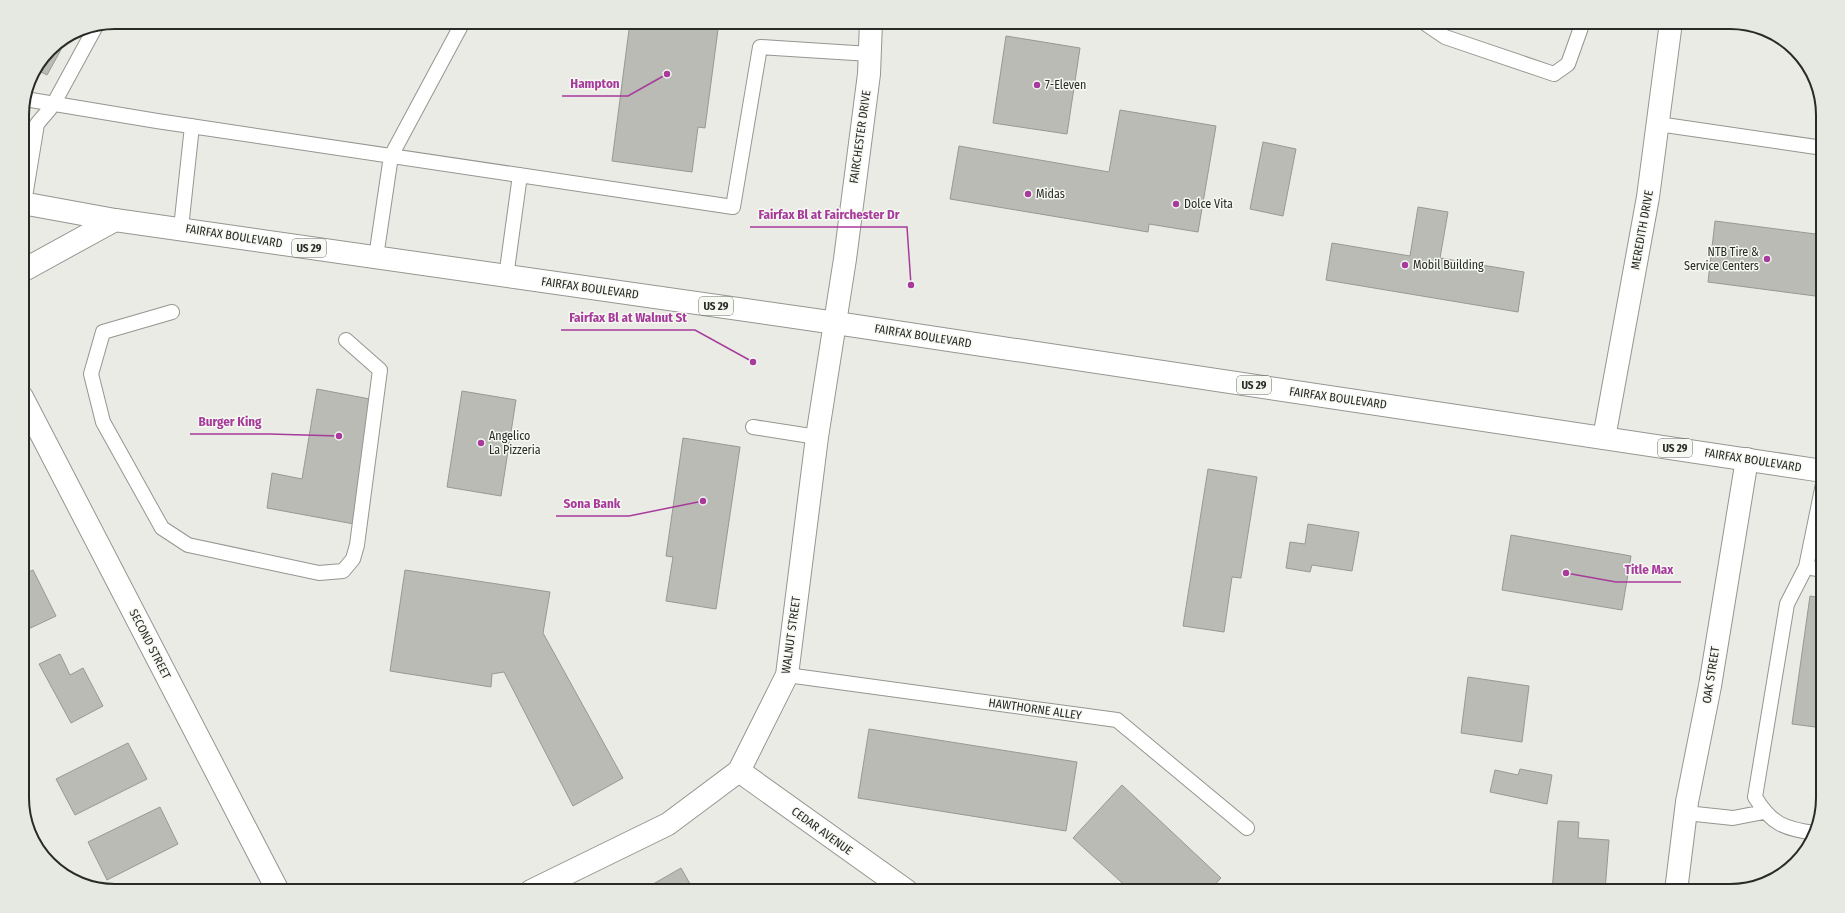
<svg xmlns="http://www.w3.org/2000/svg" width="1845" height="913" viewBox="0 0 1845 913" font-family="'Fira Sans Condensed',sans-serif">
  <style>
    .building { fill: #b9bbb4; stroke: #979993 }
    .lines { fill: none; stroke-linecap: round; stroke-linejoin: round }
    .lane-casing { stroke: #949690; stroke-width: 16 }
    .street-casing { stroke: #949690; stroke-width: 24 }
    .secondary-casing { stroke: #949690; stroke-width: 24 }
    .primary-casing { stroke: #949690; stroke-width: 24 }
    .lane { stroke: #fff; stroke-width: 14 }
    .street { stroke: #fff; stroke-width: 22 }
    .secondary { stroke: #fff; stroke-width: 22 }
    .primary { stroke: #fff; stroke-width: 22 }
    .poi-dot { fill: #a73b9c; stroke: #f6f8f2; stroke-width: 1.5 }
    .labels { text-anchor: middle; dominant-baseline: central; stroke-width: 3; stroke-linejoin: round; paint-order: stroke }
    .shield { fill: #f6f8f2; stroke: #676865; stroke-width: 1 }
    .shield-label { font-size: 11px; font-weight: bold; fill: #2a2b29 }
    .poi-label { font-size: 12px; fill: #2a2b29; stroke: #f6f8f2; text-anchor: start }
    .street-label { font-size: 12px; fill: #2a2b29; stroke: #f6f8f2 }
    .rim { fill: none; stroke: #2a2b29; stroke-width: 2 }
    .leader { fill: none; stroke: #a73b9c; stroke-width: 1.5 }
    .callout-dot { fill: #a73b9c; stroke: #f6f8f2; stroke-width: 1.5 }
    .callout-label { font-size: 13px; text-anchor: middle; font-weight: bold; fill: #a73b9c; stroke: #f6f8f2; stroke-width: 3; stroke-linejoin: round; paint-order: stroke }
  </style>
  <rect width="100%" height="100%" fill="#e9ebe4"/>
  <!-- building -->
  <path class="building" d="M630,22H719L705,128L698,127L692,172L612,161Z
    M1006,36L1080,48L1067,134L993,123Z
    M68,37L47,75L35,69L49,49Z
    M1120,110L1216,126L1198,232L1149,224L1148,232L950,199L959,146L1109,172Z
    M1263,142L1296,149L1283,216L1250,209Z
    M1418,207L1448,212L1440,258L1524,272L1518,312L1326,280L1332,243L1410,256Z
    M1715,221L1823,235V297L1708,282Z
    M317,389L375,400L354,524L267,508L272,473L302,479Z
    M462,391L516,400L501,496L447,487Z
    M683,438L740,447L716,609L666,601L673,557L666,556Z
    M1208,469L1257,477L1241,578L1232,577L1224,632L1183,626Z
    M1308,524L1359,532L1352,571L1312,565L1310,572L1286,568L1290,542L1305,544Z
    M1511,535L1631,556L1622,610L1502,590Z
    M33,570L56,616L22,632V575Z
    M405,570L550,592L543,633L623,778L573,806L504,672L492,674L491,687L390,671Z
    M1810,596L1823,598V728L1792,724Z
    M60,654L70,675L83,668L103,706L71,723L39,664Z
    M1468,677L1529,686L1522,742L1461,733Z
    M869,729L1077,762L1066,831L858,798Z
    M128,743L147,779L75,815L56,779Z
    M1520,769L1552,775L1547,804L1490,792L1495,770L1518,775Z
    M1122,785L1221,878L1209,891H1131L1073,838Z
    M160,807L178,844L107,880L88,842Z
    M1558,821L1579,822L1578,838L1609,840L1605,891H1552Z
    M681,868L694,891H641Z"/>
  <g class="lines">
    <!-- lane casing -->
    <g class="lane-casing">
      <path id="lane" d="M1423,22L1445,37L1554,74L1568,64L1583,22
        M25,99L157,121L733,207L760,47L870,54
        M1658,124L1823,148
        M24,203L37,124L53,105L96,26
        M181,228L192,126
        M376,257L391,156L463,22
        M506,277L520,175
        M172,312L103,332L91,374L103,422L162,528L188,545L319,573L343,571L353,559L357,545L380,370L346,340
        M753,427L817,437
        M1806,567L1823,570
        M787,675L1117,720L1247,828
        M1686,813L1733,818L1764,812
        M1815,833C1785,829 1771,824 1755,797L1787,604L1806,567L1823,484"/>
    </g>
    <!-- street casing -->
    <g class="street-casing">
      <path id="street" d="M22,271L115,220
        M22,397L278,891
        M1604,438L1648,197L1671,22
        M739,771L907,891
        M531,891L668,824L739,771L787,675L817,437L845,259L869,74L871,22"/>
    </g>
    <!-- secondary casing -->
    <g class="secondary-casing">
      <path id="secondary" d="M1676,891L1687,802L1710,686L1747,459"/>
    </g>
    <!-- primary casing -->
    <g class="primary-casing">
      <path id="primary" d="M22,203L115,220L836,323L1823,471"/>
    </g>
    <!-- lane -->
    <use href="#lane" class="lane"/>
    <!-- street -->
    <use href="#street" class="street"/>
    <!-- secondary -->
    <use href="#secondary" class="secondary"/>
    <!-- primary -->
    <use href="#primary" class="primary"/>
  </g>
  <!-- markers -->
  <g class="poi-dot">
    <circle cx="1037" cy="85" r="4"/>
    <circle cx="1028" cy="194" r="4"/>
    <circle cx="1176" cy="204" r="4"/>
    <circle cx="1767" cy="259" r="4"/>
    <circle cx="1405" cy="265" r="4"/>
    <circle cx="481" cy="443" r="4"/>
  </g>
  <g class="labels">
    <!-- shield labels -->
    <g class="shield">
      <rect x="292" y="239" width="34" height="18" rx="3"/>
      <rect x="699" y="297" width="34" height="18" rx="3"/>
      <rect x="1237" y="376" width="34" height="18" rx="3"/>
      <rect x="1658" y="439" width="34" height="18" rx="3"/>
    </g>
    <g class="shield-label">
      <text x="309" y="248">US 29</text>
      <text x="716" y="306">US 29</text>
      <text x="1254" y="385">US 29</text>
      <text x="1675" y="448">US 29</text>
    </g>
    <!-- poi labels -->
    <g class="poi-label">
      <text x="1045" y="85">7-Eleven</text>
      <text x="1036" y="194">Midas</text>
      <text x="1184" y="204">Dolce Vita</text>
      <text x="1759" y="252" text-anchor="end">NTB Tire &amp;<tspan x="1759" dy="14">Service Centers</tspan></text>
      <text x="1413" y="265">Mobil Building</text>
      <text x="489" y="436">Angelico<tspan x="489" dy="14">La Pizzeria</tspan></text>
    </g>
    <!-- street labels -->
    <g class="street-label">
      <text transform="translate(860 137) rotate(-82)">FAIRCHESTER DRIVE</text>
      <text transform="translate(1642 230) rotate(-80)">MEREDITH DRIVE</text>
      <text transform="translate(234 236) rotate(9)">FAIRFAX BOULEVARD</text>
      <text transform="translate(590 288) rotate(8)">FAIRFAX BOULEVARD</text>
      <text transform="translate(923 336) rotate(9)">FAIRFAX BOULEVARD</text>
      <text transform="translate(1338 398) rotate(8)">FAIRFAX BOULEVARD</text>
      <text transform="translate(1753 460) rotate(9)">FAIRFAX BOULEVARD</text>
      <text transform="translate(791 635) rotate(-82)">WALNUT STREET</text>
      <text transform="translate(150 644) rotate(63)">SECOND STREET</text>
      <text transform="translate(1711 675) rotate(-81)">OAK STREET</text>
      <text transform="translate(1035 709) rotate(8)">HAWTHORNE ALLEY</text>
      <text transform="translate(822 831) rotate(36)">CEDAR AVENUE</text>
    </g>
  </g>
  <!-- crop -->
  <path d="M0 0H1845V913H0ZM115 29H1730A86 86 0 0 1 1816 115V798A86 86 0 0 1 1730 884H115A86 86 0 0 1 29 798V115A86 86 0 0 1 115 29Z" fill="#e6e8e2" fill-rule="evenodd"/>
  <path class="rim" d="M115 29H1730A86 86 0 0 1 1816 115V798A86 86 0 0 1 1730 884H115A86 86 0 0 1 29 798V115A86 86 0 0 1 115 29Z"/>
  <!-- callouts -->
  <path class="leader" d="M667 74L628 96H562M911 285L907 227H750M753 362L695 330H561M339 436L269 434H190M703 501L629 516H556M1566 573L1616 582H1681"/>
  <g class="callout-dot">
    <circle cx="667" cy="74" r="4"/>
    <circle cx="911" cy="285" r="4"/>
    <circle cx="753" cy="362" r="4"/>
    <circle cx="339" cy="436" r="4"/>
    <circle cx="703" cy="501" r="4"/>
    <circle cx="1566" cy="573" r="4"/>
  </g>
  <g class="callout-label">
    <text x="595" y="88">Hampton</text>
    <text x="829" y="219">Fairfax Bl at Fairchester Dr</text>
    <text x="628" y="322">Fairfax Bl at Walnut St</text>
    <text x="230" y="426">Burger King</text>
    <text x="592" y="508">Sona Bank</text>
    <text x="1649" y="574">Title Max</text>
  </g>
</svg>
